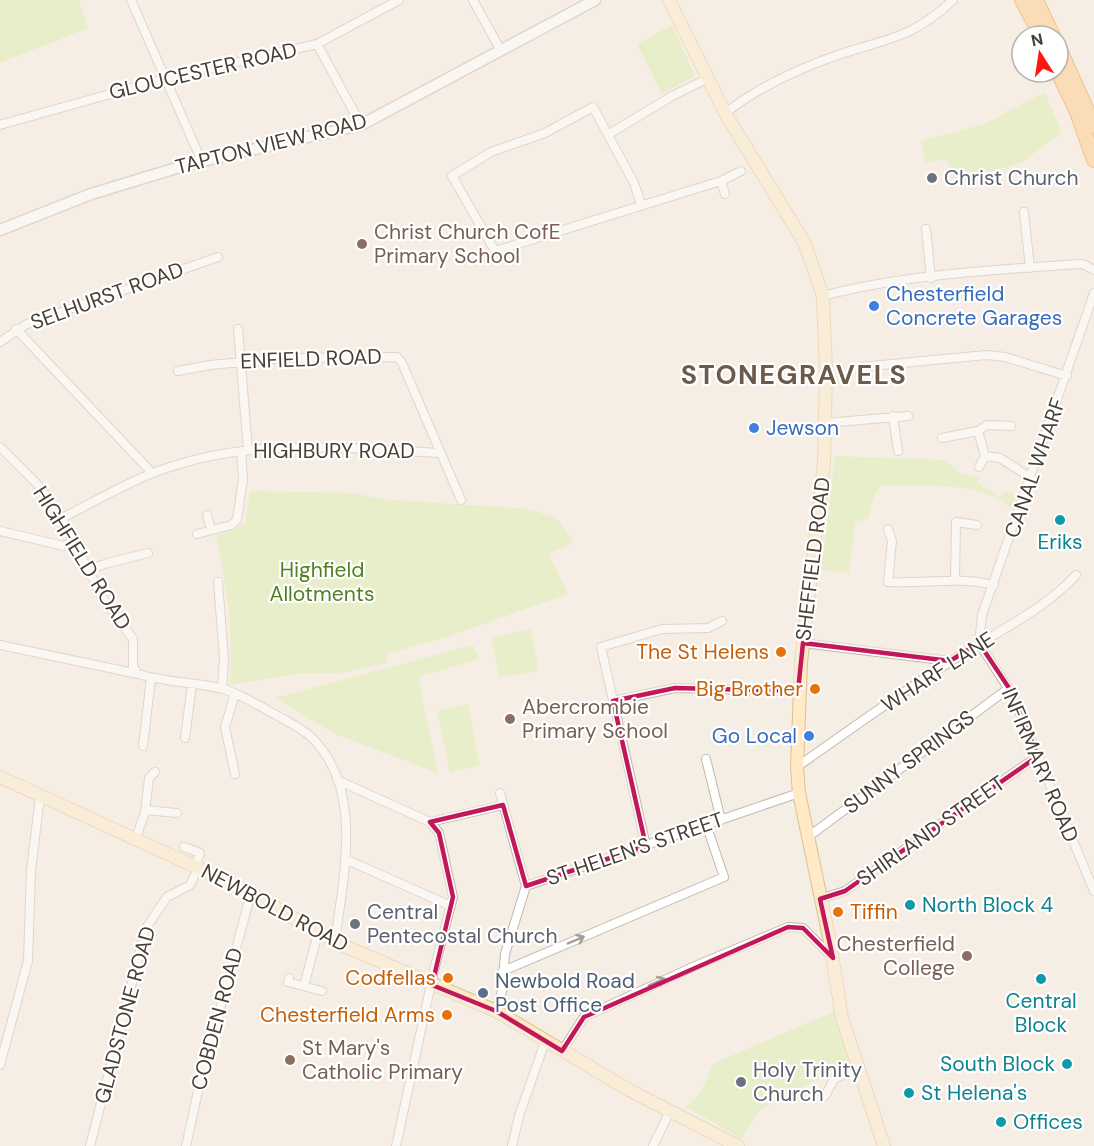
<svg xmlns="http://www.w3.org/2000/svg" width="1094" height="1146" viewBox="0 0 1094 1146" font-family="'DM Sans',sans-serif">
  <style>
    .green { fill: #d7eea9 }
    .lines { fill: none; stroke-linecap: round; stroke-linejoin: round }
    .minor-casing { stroke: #c4b7aa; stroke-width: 10 }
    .tertiary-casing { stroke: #c4b7aa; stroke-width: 13 }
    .secondary-casing { stroke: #ddc091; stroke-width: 14 }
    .trunk-casing { stroke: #ef8b25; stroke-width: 16 }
    .minor { stroke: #fff; stroke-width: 8 }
    .tertiary { stroke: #fff; stroke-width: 10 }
    .secondary { stroke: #ffeac5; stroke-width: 12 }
    .trunk { stroke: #ffc67d; stroke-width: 14 }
    .oneway { stroke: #a49e9a }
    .marked { fill: none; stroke: #c2185b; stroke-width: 4.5; stroke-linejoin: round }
    .worship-dot { fill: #6b7280; stroke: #fff; stroke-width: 2 }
    .education-dot { fill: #8d6e63; stroke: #fff; stroke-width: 2 }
    .shop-dot { fill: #3f7fe0; stroke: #fff; stroke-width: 2 }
    .culture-dot { fill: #0f9aa8; stroke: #fff; stroke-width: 2 }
    .food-dot { fill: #e8710a; stroke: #fff; stroke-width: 2 }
    .service-dot { fill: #5c6f8a; stroke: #fff; stroke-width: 2 }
    .labels { text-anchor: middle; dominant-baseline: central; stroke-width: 4.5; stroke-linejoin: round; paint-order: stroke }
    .street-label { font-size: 21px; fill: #483e34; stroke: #fff }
    .worship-label { font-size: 21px; fill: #5b616d; stroke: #fff; text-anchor: start }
    .education-label { font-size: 21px; fill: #785e54; stroke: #fff; text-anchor: start }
    .shop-label { font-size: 21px; fill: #366cbe; stroke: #fff; text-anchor: start }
    .culture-label { font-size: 21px; fill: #0d838f; stroke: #fff; text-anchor: start }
    .park-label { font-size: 21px; fill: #518020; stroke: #fff }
    .food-label { font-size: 21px; fill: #c56008; stroke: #fff; text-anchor: end }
    .service-label { font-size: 21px; fill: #4e5e75; stroke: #fff; text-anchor: start }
    .district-label { font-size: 27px; font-weight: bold; letter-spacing: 1.5px; fill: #6c5a4a; stroke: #fff }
  </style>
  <rect width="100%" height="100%" fill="#f5eee5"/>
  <!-- green -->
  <path class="green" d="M0,0H79L88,28L0,63Z
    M672,25L695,76L662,94L637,44Z
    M1045,92L1062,133L1022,162L955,183L949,163L943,159L926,163L921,141L984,124Z
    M835,456L945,460L959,472L979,478L977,483L1000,497L1005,491L1018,495L1012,509C979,479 922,487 880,486L873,499L868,519L855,522L849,573L821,570Z
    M250,491L354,493L382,499L529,509L556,518L574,542L549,554L568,594L447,637L386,654L387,663L341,673H303L229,685C235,639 226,581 216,536L245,524Z
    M530,629L539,670L500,678L491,638Z
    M473,645L479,659L418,677L438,773L335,734L275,698Z
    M468,704L480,766L450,772L437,711Z
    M835,1011L850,1068L813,1082L759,1110L742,1139L686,1107L702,1091L712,1064Z"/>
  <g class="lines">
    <!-- minor casing -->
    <g class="minor-casing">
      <path id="minor" d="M131,0L202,162
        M473,0L501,51
        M317,44L361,125
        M725,113C759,87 795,70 835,56C887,38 910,40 953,0
        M0,125L167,78L317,44L399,0
        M609,134L674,95L709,78
        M721,181L725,194
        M641,204L634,183L593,107L545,133L491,152L452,176L495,251L721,181L741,171
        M1024,212L1030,268
        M926,229L931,278
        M823,296C901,275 1001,269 1083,264L1094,270
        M16,329L152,473
        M238,329L248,450
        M0,342L27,324L218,257
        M861,367L986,355L1005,357L1067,376
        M178,371L210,365L287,358L397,357L402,363L461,500
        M893,416L898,451
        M826,423L908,416
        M978,431L987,425L1011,426
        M942,438L978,431L985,456L1000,458L1031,478
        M0,447L37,484L62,518L102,597L133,639V667L138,674C164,682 192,682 219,688C239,693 258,705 276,715C288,722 302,728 311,737C365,789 343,877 335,942
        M979,467L985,456
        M207,515L211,530
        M62,518C98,500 134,478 173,466C258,438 351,448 439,453
        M888,529L892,541L888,582C924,584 959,576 994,585
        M0,531L64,546L74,541
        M197,534L231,525L237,520L243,479L241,451
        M88,570L108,563L148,553
        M955,579L956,522L977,525
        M218,582L224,658L222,689
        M803,643L950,661
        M979,643L982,615L1094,293
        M979,643L1012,694L1094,891
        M0,645L138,674
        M235,694L225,727L235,774
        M613,701L675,688L798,691
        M185,738L192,684
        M143,746L151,678
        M706,759L721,820
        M797,767C849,730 902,692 956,658C996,632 1043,611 1076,575
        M337,780L430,822L439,833L453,897L434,970L396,1146
        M500,793L526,886
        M145,810L177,813
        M430,822L503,805
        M808,837L1009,688
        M135,841L145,812L149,778L155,772
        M646,846L601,647L662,629L708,628L722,621
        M184,847L200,853L195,866
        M345,859L451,906
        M820,899L845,891L1038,756
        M503,971L724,877L706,824
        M289,978L288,982L322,991
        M304,986L318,933
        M496,1011L502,991L505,954L526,886L799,793
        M562,1051L584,1017L695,966L788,927L803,928L833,958
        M0,1065L28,961L31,870L40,797
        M825,1096L834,1079L857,1068
        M90,1146L146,928L167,897L190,885L199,867
        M186,1146L199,1087L251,893
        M512,1146L519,1116L546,1039
        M653,1146L670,1111"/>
    </g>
    <!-- tertiary casing -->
    <g class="tertiary-casing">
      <path id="tertiary" d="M0,230L91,194L190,164L361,125L595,0"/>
    </g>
    <!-- secondary casing -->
    <g class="secondary-casing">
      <path id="secondary" d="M669,0L725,113L804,242L823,296L826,371L824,463L801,662L797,767L799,793L830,942L842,1018L884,1146
        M0,777L242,888L335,942L496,1011L629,1090L738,1146"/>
    </g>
    <!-- trunk casing -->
    <g class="trunk-casing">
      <path id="trunk" d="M1022,0L1041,36
        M1036,0L1053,36
        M1058,46L1094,126
        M1058,72L1077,112L1094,160"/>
    </g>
    <!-- minor -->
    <use href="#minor" class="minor"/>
    <!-- tertiary -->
    <use href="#tertiary" class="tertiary"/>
    <!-- secondary -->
    <use href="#secondary" class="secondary"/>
    <!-- trunk -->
    <use href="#trunk" class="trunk"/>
  </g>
  <!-- one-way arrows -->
  <defs><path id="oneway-shaft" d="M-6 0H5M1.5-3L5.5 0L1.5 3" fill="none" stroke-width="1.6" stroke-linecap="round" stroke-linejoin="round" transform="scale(1.5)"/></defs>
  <g class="oneway">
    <use href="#oneway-shaft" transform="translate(576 940) rotate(-23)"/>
    <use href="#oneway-shaft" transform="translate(657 982) rotate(-24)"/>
  </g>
  <!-- marked area -->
  <path d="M0 0H1094V1146H0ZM803,643L950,661L979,643L1009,688L1038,756L845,891L820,899L833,958L803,928L788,927L584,1017L562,1051L496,1011L432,985L453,897L439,833L430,822L503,805L526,886L646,846L613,701L675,688L798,691Z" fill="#f5eee5" fill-opacity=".55" fill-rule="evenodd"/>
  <path class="marked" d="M803,643L950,661L979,643L1009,688L1038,756L845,891L820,899L833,958L803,928L788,927L584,1017L562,1051L496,1011L432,985L453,897L439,833L430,822L503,805L526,886L646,846L613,701L675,688L798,691Z"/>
  <!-- markers -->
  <g class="worship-dot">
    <circle cx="932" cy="178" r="6"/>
    <circle cx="355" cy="924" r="6"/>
    <circle cx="741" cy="1082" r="6"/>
  </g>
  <g class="education-dot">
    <circle cx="362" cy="244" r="6"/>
    <circle cx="510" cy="719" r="6"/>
    <circle cx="967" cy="956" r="6"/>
    <circle cx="290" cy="1060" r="6"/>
  </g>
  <g class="shop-dot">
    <circle cx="874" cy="306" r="6"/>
    <circle cx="754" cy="428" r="6"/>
    <circle cx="809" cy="736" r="6"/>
  </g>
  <g class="culture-dot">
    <circle cx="1060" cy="520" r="6"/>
    <circle cx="910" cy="905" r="6"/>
    <circle cx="1041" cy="979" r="6"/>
    <circle cx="1067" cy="1064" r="6"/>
    <circle cx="909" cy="1093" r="6"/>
    <circle cx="1001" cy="1122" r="6"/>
  </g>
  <g class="food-dot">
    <circle cx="781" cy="652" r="6"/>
    <circle cx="815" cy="689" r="6"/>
    <circle cx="838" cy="912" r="6"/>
    <circle cx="448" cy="978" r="6"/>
    <circle cx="447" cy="1015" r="6"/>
  </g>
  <circle class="service-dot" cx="483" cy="993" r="6"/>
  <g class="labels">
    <!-- street labels -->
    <g class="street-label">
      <text transform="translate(203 71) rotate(-13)">GLOUCESTER ROAD</text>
      <text transform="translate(271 144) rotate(-14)">TAPTON VIEW ROAD</text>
      <text transform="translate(107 296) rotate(-20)">SELHURST ROAD</text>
      <text transform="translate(311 359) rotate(-2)">ENFIELD ROAD</text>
      <text x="334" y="451">HIGHBURY ROAD</text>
      <text transform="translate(1035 468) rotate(-71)">CANAL WHARF</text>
      <text transform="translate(82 558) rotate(58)">HIGHFIELD ROAD</text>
      <text transform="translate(813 559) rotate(-83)">SHEFFIELD ROAD</text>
      <text transform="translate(938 672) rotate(-33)">WHARF LANE</text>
      <text transform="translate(909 762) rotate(-37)">SUNNY SPRINGS</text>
      <text transform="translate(1040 765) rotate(67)">INFIRMARY ROAD</text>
      <text transform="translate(931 831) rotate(-35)">SHIRLAND STREET</text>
      <text transform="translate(635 849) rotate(-19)">ST HELEN'S STREET</text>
      <text transform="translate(275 908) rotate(28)">NEWBOLD ROAD</text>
      <text transform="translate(125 1015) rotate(-75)">GLADSTONE ROAD</text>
      <text transform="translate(217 1019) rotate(-75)">COBDEN ROAD</text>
    </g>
    <!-- worship labels -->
    <g class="worship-label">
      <text x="944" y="178">Christ Church</text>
      <text x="367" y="912">Central<tspan x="367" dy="24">Pentecostal Church</tspan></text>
      <text x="753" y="1070">Holy Trinity<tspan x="753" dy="24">Church</tspan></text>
    </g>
    <!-- education labels -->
    <g class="education-label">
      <text x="374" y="232">Christ Church CofE<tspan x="374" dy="24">Primary School</tspan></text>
      <text x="522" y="707">Abercrombie<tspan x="522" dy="24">Primary School</tspan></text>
      <text x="955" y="944" text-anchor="end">Chesterfield<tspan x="955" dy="24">College</tspan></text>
      <text x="302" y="1048">St Mary's<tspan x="302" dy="24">Catholic Primary</tspan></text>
    </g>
    <!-- shop labels -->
    <g class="shop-label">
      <text x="886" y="294">Chesterfield<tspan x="886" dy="24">Concrete Garages</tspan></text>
      <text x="766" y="428">Jewson</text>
      <text x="797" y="736" text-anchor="end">Go Local</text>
    </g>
    <!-- culture labels -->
    <g class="culture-label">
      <text x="1060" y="542" text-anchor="middle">Eriks</text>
      <text x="922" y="905">North Block 4</text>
      <text x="1041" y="1001" text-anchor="middle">Central<tspan x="1041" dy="24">Block</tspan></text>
      <text x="1055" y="1064" text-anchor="end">South Block</text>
      <text x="921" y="1093">St Helena's</text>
      <text x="1013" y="1122">Offices</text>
    </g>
    <!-- park labels -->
    <g class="park-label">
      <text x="322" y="570">Highfield<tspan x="322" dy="24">Allotments</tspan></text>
    </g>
    <!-- food labels -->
    <g class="food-label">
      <text x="769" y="652">The St Helens</text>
      <text x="803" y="689">Big Brother</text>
      <text x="850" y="912" text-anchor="start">Tiffin</text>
      <text x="436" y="978">Codfellas</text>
      <text x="435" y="1015">Chesterfield Arms</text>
    </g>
    <!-- service labels -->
    <g class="service-label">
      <text x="495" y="981">Newbold Road<tspan x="495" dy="24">Post Office</tspan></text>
    </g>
    <!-- district labels -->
    <g class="district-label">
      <text x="794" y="374">STONEGRAVELS</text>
    </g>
  </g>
  <!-- north arrow -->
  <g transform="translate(1040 54) rotate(348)"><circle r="28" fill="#ffffff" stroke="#b6b2ae" stroke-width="1.5"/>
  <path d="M0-4.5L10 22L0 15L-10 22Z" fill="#ff1812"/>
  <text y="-9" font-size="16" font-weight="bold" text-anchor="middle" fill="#483e34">N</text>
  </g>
</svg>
